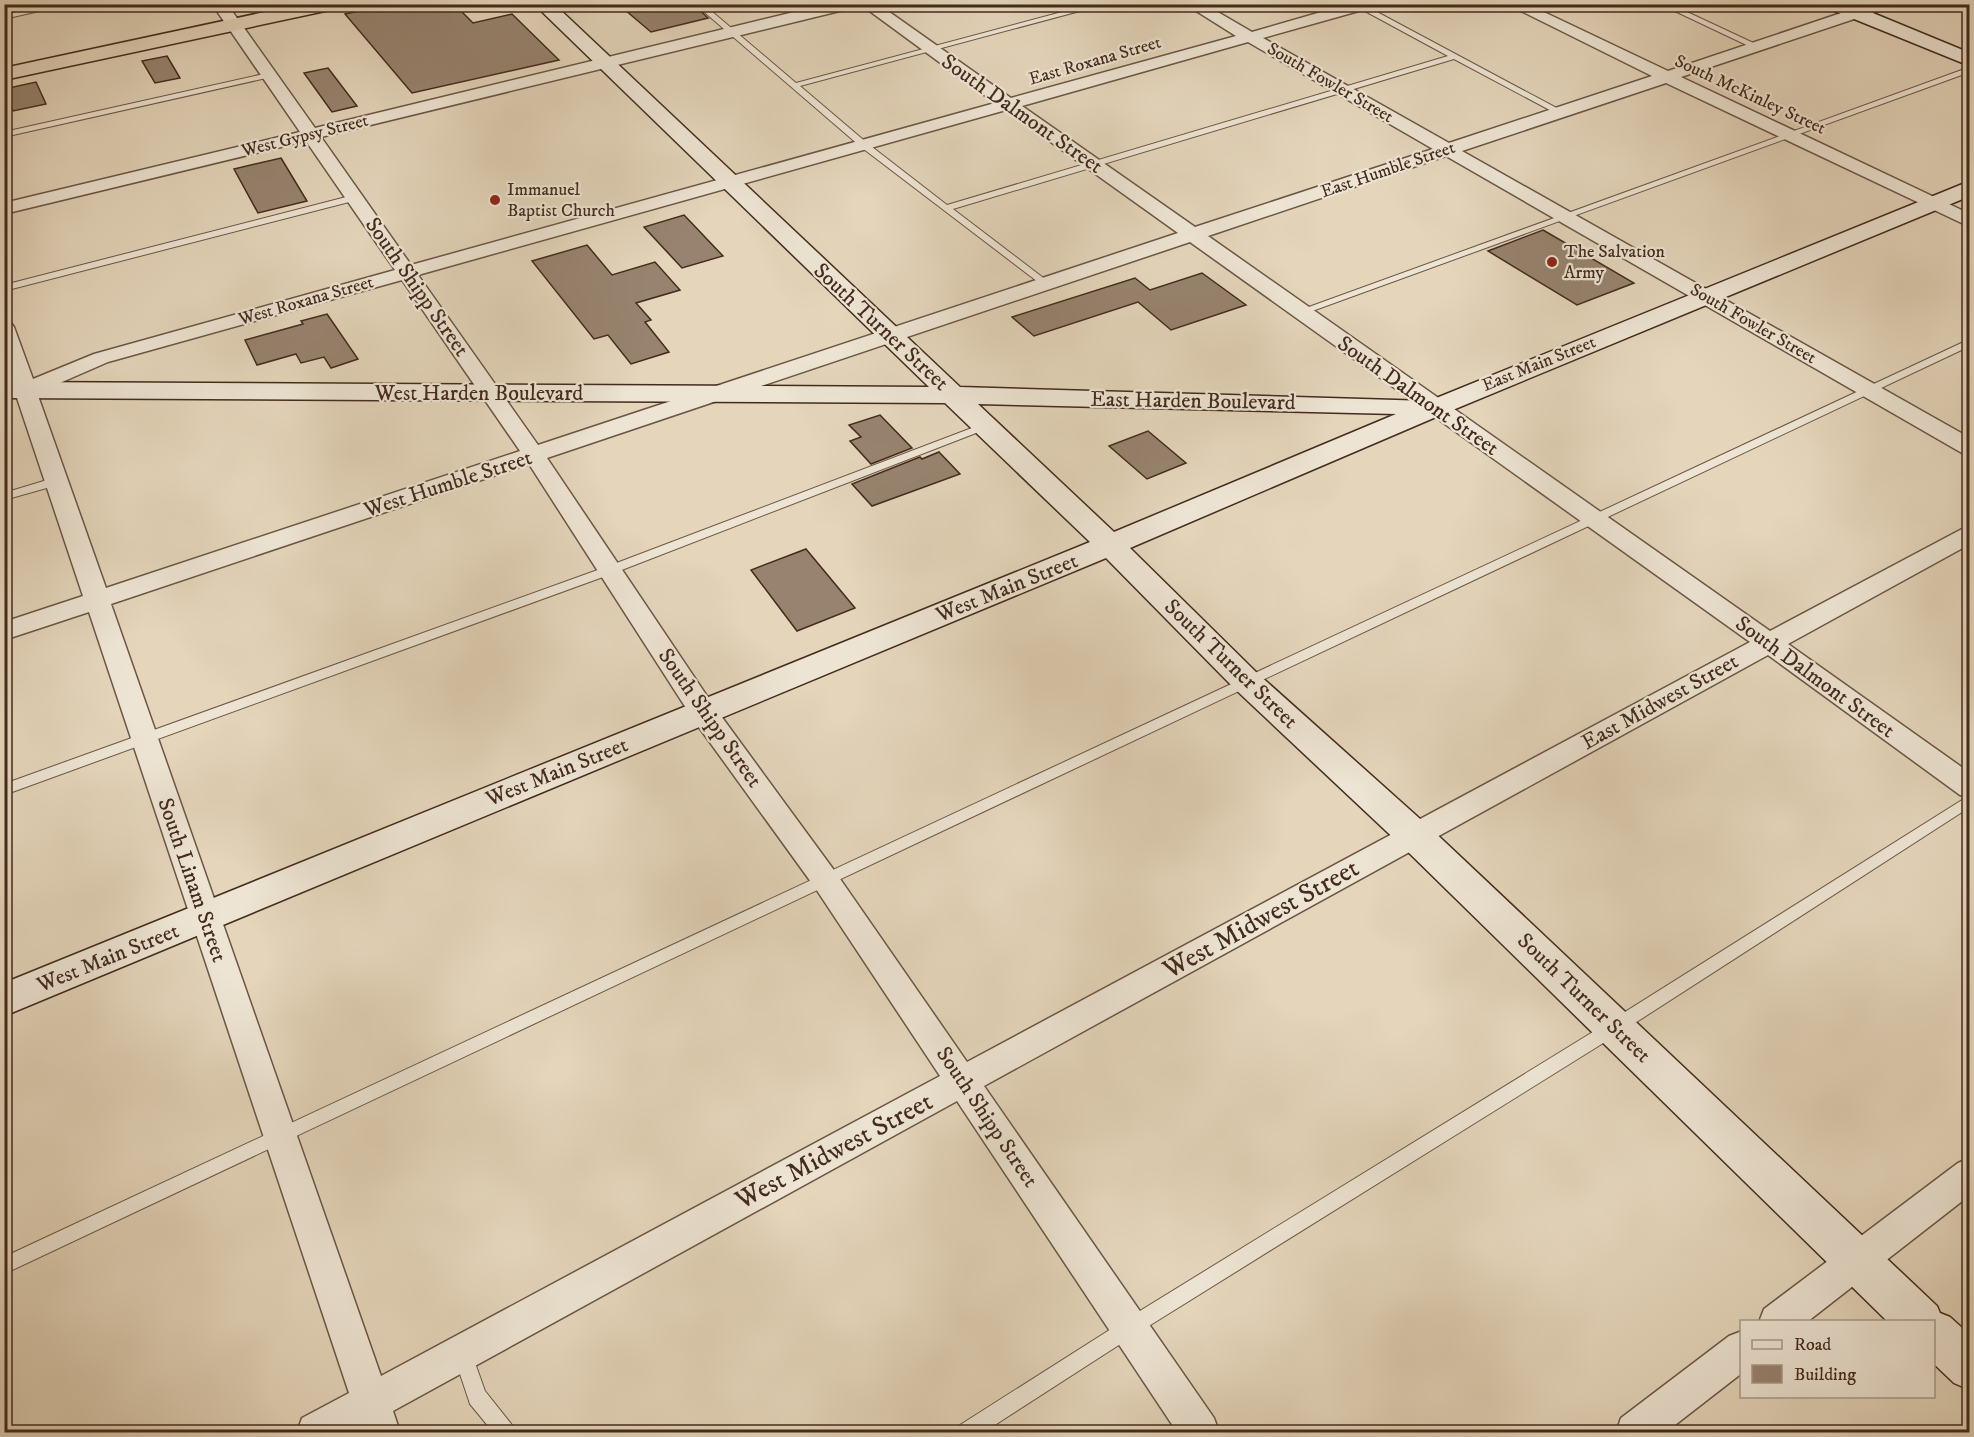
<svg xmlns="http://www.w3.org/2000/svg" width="1974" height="1437" viewBox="0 0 1974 1437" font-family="'IM FELL DW Pica',serif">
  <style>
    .building { fill: #97836f; stroke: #432b1d; stroke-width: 1.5 }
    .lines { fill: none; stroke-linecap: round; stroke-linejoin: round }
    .lane-casing { stroke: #6b5644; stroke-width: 2 }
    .street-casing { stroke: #6b5644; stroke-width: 3 }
    .secondary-casing { stroke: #432b1d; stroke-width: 3 }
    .highway-casing { stroke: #432b1d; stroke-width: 3 }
    .lane { fill: #ede4d3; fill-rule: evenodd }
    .street { fill: #ede4d3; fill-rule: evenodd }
    .secondary { fill: #ede4d3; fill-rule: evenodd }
    .highway { fill: #e4d5bb; fill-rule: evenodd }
    .poi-dot { fill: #8f2418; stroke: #ede4d3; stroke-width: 2 }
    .labels { text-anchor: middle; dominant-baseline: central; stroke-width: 4.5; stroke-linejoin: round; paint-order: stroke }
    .far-street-label { font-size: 18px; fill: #432b1d; stroke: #ede4d3 }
    .far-poi-label { font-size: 18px; fill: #432b1d; stroke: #ede4d3; text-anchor: start }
    .street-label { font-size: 22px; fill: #432b1d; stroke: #ede4d3 }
    .near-street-label { font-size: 27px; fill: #432b1d; stroke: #ede4d3 }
  </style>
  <rect width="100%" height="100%" fill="#e4d5bb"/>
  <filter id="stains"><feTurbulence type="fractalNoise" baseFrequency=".00333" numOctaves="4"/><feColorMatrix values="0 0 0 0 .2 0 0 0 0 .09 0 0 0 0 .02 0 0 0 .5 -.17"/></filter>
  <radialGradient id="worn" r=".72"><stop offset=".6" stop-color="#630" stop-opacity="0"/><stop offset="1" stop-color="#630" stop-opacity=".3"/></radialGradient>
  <!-- building -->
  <path class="building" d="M414,4H454L473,23L512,14L559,60L412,93L345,14L377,7L381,12Z
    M618,4H693L708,18L651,32Z
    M167,56L180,78L155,83L142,61Z
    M328,68L357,106L332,112L304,73Z
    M36,82L46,104L13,111L4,89Z
    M281,158L307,201L258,213L234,169Z
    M684,215L723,256L682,268L644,227Z
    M1543,230L1634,283L1577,305L1488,251Z
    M587,245L612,275L655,262L680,290L636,303L651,320L645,322L669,352L631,364L608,335L594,339L532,261Z
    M1202,273L1246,305L1171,330L1138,302L1034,336L1012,317L1135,278L1150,290Z
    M327,314L358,359L331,368L324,357L301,363L296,354L257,365L245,340L303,324L301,321Z
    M880,415L912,448L871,464L850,441L861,437L849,425Z
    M1148,431L1186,463L1147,479L1109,446Z
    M939,452L960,474L872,506L852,484L920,457L922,459Z
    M806,549L855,608L797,631L751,570Z"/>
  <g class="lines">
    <!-- lane casing -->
    <g class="lane-casing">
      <path id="lane" d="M54,4H70L4,19V15Z
        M695,4H703L796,83L1092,4H1106L800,86L867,143L947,205L1448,56L1352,4H1362L1566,113L1559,115L1454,59L953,209L1050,283V287L1046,288L861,147Z
        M1660,4H1670L1762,47L1755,49Z
        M1970,67V72L1304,314H1296L1295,312Z
        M268,73H271V77L4,137V132Z
        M354,195L357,196V200L4,291V285Z
        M1970,339V346L4,1274V1257Z
        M985,423L989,424V428L614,573L4,795V784L606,567Z
        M57,477L63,481L61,484L4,500V493Z
        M1970,795V807L1621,1032L1136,1334L984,1432H957L960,1425L1122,1322L1609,1022Z
        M462,1344L469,1346L485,1391L512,1425L515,1432H493L470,1404L453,1353L455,1346Z"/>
    </g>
    <!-- street casing -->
    <g class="street-casing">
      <path id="street" d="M212,4H227L315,128L827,4H855L848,9L321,137L411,265L995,103L860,4H878L1011,98L1236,36L1185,4H1204L1252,32L1349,4H1375L1373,7L1263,38L1449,143L1652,76L1507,4H1527L1668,71L1868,4H1892L1890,7L1681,77L1970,214V227L1666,83L1462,151L1970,438V455L1962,453L1446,156L1208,236L1770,631L1962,529L1970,526V544L1788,644L1970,773V798L1960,795L1768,655L984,1086L1214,1418L1219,1432H1177L957,1101L393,1411L400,1432H362L361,1429L354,1432H297L302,1418L349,1393L89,612L4,640V622L83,596L4,359V321L11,323L14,327L33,379L94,354L395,270L306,141L4,214V203L300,132ZM1248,42L1433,149L1195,227L1022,106ZM1006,110L1178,233L538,445L418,275ZM1190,242L1750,642L967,1062L836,873L713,705L547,458ZM402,280L520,451L106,588L37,393L108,362ZM529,464L693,719L816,889L940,1076L381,1376L111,604Z
        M1970,1158V1195L1807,1322H1759L1764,1309L1958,1163Z
        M1742,1331V1373L1666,1432H1616L1621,1418L1729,1336Z"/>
    </g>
    <!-- secondary casing -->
    <g class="secondary-casing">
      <path id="secondary" d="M534,4H554L960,387L1429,401L1970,181V196L1443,414L1130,548L1257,673L1428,826L1937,1306L1940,1313L1950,1317L1970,1335V1390L1954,1383L1934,1364V1322H1888L1402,846L1235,689L1106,558L4,1016V983L1090,542L945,403L4,398V382L929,387ZM978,404L1396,414L1114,532Z
        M1825,4H1851L1970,53V66L1827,8Z"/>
    </g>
    <!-- highway casing -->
    <g class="highway-casing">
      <path id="highway" d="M302,4H339L337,8L330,10L4,80V68Z"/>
    </g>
    <!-- lane -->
    <use href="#lane" class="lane"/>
    <!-- street -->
    <use href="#street" class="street"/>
    <!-- secondary -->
    <use href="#secondary" class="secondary"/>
    <!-- highway -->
    <use href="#highway" class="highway"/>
  </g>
  <!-- markers -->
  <g class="poi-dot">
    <circle cx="495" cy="200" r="6"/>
    <circle cx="1552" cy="262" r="6"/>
  </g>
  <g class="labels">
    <!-- far-street labels -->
    <g class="far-street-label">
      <text transform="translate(1095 61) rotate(-16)">East Roxana Street</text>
      <text transform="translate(1330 83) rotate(30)">South Fowler Street</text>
      <text transform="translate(1750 95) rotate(25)">South McKinley Street</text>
      <text transform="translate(305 136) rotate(-14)">West Gypsy Street</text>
      <text transform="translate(1388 170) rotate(-19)">East Humble Street</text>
      <text transform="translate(306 301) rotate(-16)">West Roxana Street</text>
      <text transform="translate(1753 324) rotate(30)">South Fowler Street</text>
      <text transform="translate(1539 364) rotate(-22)">East Main Street</text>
    </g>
    <!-- far-poi labels -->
    <g class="far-poi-label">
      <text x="507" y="190">Immanuel<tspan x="507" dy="21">Baptist Church</tspan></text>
      <text x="1564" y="252">The Salvation<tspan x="1564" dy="21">Army</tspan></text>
    </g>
    <!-- street labels -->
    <g class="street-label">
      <text transform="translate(1022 114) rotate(35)">South Dalmont Street</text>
      <text transform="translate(417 287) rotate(55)">South Shipp Street</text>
      <text transform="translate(881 327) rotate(43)">South Turner Street</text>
      <text x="479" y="393">West Harden Boulevard</text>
      <text transform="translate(1418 396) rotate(35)">South Dalmont Street</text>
      <text transform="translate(1193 401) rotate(1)">East Harden Boulevard</text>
      <text transform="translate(448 484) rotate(-18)">West Humble Street</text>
      <text transform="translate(1007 588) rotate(-22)">West Main Street</text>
      <text transform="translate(1231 664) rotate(44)">South Turner Street</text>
      <text transform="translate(1815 677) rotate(36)">South Dalmont Street</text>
      <text transform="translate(1660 702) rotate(-29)">East Midwest Street</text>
      <text transform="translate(710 718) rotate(55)">South Shipp Street</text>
      <text transform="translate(557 772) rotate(-22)">West Main Street</text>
      <text transform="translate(192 880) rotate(71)">South Linam Street</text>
      <text transform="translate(108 958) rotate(-22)">West Main Street</text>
      <text transform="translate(1584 998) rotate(44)">South Turner Street</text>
      <text transform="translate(987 1117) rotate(56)">South Shipp Street</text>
    </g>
    <!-- near-street labels -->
    <g class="near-street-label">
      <text transform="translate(1261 919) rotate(-29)">West Midwest Street</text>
      <text transform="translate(834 1151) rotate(-28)">West Midwest Street</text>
    </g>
  </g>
  <!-- margin -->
  <rect width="1974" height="1437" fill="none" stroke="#e4d5bb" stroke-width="24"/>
  <rect x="6" y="6" width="1962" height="1425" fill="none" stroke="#432b1d" stroke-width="3"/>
  <rect x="12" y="12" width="1950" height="1413" fill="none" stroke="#432b1d" stroke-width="1.5"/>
  <!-- legend -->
  <rect x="1740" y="1320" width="195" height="78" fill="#ede4d3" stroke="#a99a8a" stroke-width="1.5"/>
  <rect x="1752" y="1340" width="30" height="9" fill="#ede4d3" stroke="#a99a8a" stroke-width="1.5"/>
  <text x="1794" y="1350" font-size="18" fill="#432b1d">Road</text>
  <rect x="1752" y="1365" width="30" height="18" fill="#97836f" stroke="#a99a8a" stroke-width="1.5"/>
  <text x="1794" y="1380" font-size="18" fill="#432b1d">Building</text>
  <rect width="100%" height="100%" filter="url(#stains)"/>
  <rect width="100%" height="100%" fill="url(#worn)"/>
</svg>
